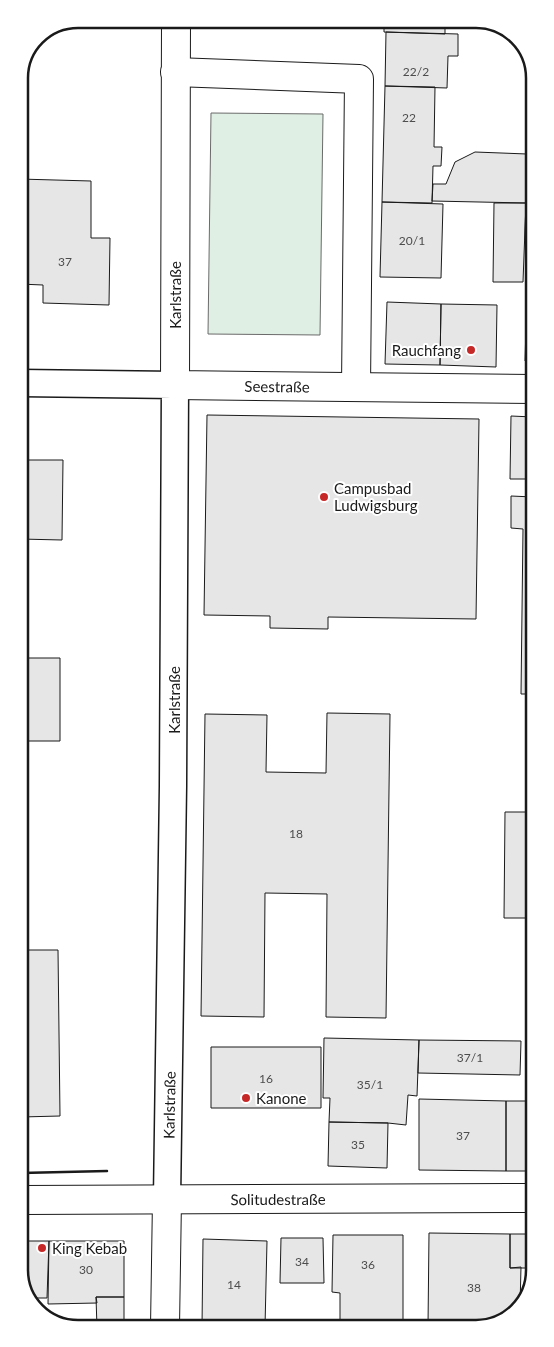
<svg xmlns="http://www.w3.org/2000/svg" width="554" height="1347" viewBox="0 0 554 1347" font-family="Lato,sans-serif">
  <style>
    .green { fill: #e0efe3; stroke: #6a6a6a }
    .building { fill: #e6e6e6; stroke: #1a1a1a }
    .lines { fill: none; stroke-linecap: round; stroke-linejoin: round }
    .pedestrian-casing { stroke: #1a1a1a; stroke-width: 29 }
    .minor-casing { stroke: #1a1a1a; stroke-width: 30 }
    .tertiary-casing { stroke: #1a1a1a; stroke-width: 30 }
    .pedestrian { stroke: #fff; stroke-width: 26 }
    .minor { stroke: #fff; stroke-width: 28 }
    .tertiary { stroke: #fff; stroke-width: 28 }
    .wall { stroke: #1a1a1a; stroke-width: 2.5 }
    .poi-dot { fill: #c62828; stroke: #fff; stroke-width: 2 }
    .labels { text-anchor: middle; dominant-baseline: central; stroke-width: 4; stroke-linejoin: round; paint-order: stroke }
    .number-label { font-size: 12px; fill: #4d4d4d }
    .street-label { font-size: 15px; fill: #1a1a1a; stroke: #fff }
    .poi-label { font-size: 15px; fill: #1a1a1a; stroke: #fff; text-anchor: start }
    .rim { fill: none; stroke: #1a1a1a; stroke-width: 2.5 }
  </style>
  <rect width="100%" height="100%" fill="#fff"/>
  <!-- green -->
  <path class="green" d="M211,113L323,114L320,335L208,334Z"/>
  <!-- building -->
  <path class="building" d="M208,19H293V26L208,24Z
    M384,19H445V34L384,32Z
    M386,32L458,34V56H448L447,88L385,86Z
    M385,86L435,87L434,147H442L441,166H433L432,203L382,202Z
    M475,152L527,154L526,203L432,201L433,184H446L455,162Z
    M19,179L91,181V238H110L109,305L43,303V285L19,284Z
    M526,192H533V240H525Z
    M382,202L443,204L441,278L380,277Z
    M494,203H526L523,282H493Z
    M527,293H533V361H525Z
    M387,302L441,304L440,365L385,364Z
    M441,304L497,305L496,367L440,365Z
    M207,415L479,419L476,619L328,617V629L270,628V616L204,615Z
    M511,416L533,417V479H510Z
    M20,460H63L62,540L20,539Z
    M511,496L533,497L534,694H521L523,529L511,528Z
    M20,658H60V741H20Z
    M327,713L390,714L386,1018L326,1017L327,894L265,893L264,1017L201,1016L205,714L267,715L266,772L326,773Z
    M505,812H534V918H504Z
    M21,950H58L60,1116L21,1117Z
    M324,1038L419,1040L417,1096L408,1095L406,1125L388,1123L329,1122L330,1098H323Z
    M419,1040L521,1041L520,1075L418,1073Z
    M211,1047H321V1108H211Z
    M419,1099L506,1101V1171L419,1170Z
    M506,1101H535V1171H506Z
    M329,1122L388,1123L387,1168L328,1166Z
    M429,1233L510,1234V1268L521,1267L520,1307L495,1325L428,1326Z
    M510,1234H535V1270L532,1280V1268H510Z
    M333,1235H403V1326H340V1293L332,1292Z
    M281,1238H323L324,1283H280Z
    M203,1239L267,1241L265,1327H202Z
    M22,1241H49L47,1298H29L22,1288Z
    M49,1241H124V1297H96L97,1303L48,1304Z
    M96,1297H124V1328H97Z"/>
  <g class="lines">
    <!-- pedestrian casing -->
    <g class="pedestrian-casing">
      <path id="pedestrian" d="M20,383L175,385L173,786L167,1199"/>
    </g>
    <!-- minor casing -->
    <g class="minor-casing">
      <g id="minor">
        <path id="s1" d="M176,19L175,385L533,389"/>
        <path d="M175,72L359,79L356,387"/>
        <path d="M165,1327L167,1199"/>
      </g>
    </g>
    <!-- tertiary casing -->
    <g class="tertiary-casing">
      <g id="tertiary">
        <path id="s2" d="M22,1200L535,1198"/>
      </g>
    </g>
    <!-- pedestrian -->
    <use href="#pedestrian" class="pedestrian"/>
    <!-- minor -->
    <use href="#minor" class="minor"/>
    <!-- tertiary -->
    <use href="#tertiary" class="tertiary"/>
    <!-- wall -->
    <path class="wall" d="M21,1173L107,1171"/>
  </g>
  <!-- markers -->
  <g class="poi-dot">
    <circle cx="471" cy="350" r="5"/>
    <circle cx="324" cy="497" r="5"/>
    <circle cx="246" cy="1098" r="5"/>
    <circle cx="42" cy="1248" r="5"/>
  </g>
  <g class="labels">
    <!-- number labels -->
    <g class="number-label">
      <text x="416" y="71">22/2</text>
      <text x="409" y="117">22</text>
      <text x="412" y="240">20/1</text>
      <text x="65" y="261">37</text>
      <text x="296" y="833">18</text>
      <text x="470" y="1057">37/1</text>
      <text x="266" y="1078">16</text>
      <text x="370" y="1084">35/1</text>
      <text x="463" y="1135">37</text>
      <text x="358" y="1144">35</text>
      <text x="302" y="1261">34</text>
      <text x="368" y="1264">36</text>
      <text x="86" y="1269">30</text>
      <text x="234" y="1284">14</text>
      <text x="474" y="1287">38</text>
    </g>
    <!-- street labels -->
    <g class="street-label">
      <text transform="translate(175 295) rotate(-90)">Karlstraße</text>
      <text stroke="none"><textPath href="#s1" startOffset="468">Seestraße</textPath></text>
      <text transform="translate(174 700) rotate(-90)">Karlstraße</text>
      <text transform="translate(169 1105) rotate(-89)">Karlstraße</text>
      <text stroke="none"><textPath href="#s2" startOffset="256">Solitudestraße</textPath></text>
    </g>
    <!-- poi labels -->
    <g class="poi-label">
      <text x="461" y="350" text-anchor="end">Rauchfang</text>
      <text x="334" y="488">Campusbad<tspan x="334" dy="17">Ludwigsburg</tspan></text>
      <text x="256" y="1098">Kanone</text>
      <text x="52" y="1248">King Kebab</text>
    </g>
  </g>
  <!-- crop -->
  <path d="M0 0H554V1347H0ZM78 28H476A50 50 0 0 1 526 78V1270A50 50 0 0 1 476 1320H78A50 50 0 0 1 28 1270V78A50 50 0 0 1 78 28Z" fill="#fff" fill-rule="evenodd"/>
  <path class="rim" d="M78 28H476A50 50 0 0 1 526 78V1270A50 50 0 0 1 476 1320H78A50 50 0 0 1 28 1270V78A50 50 0 0 1 78 28Z"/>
</svg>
